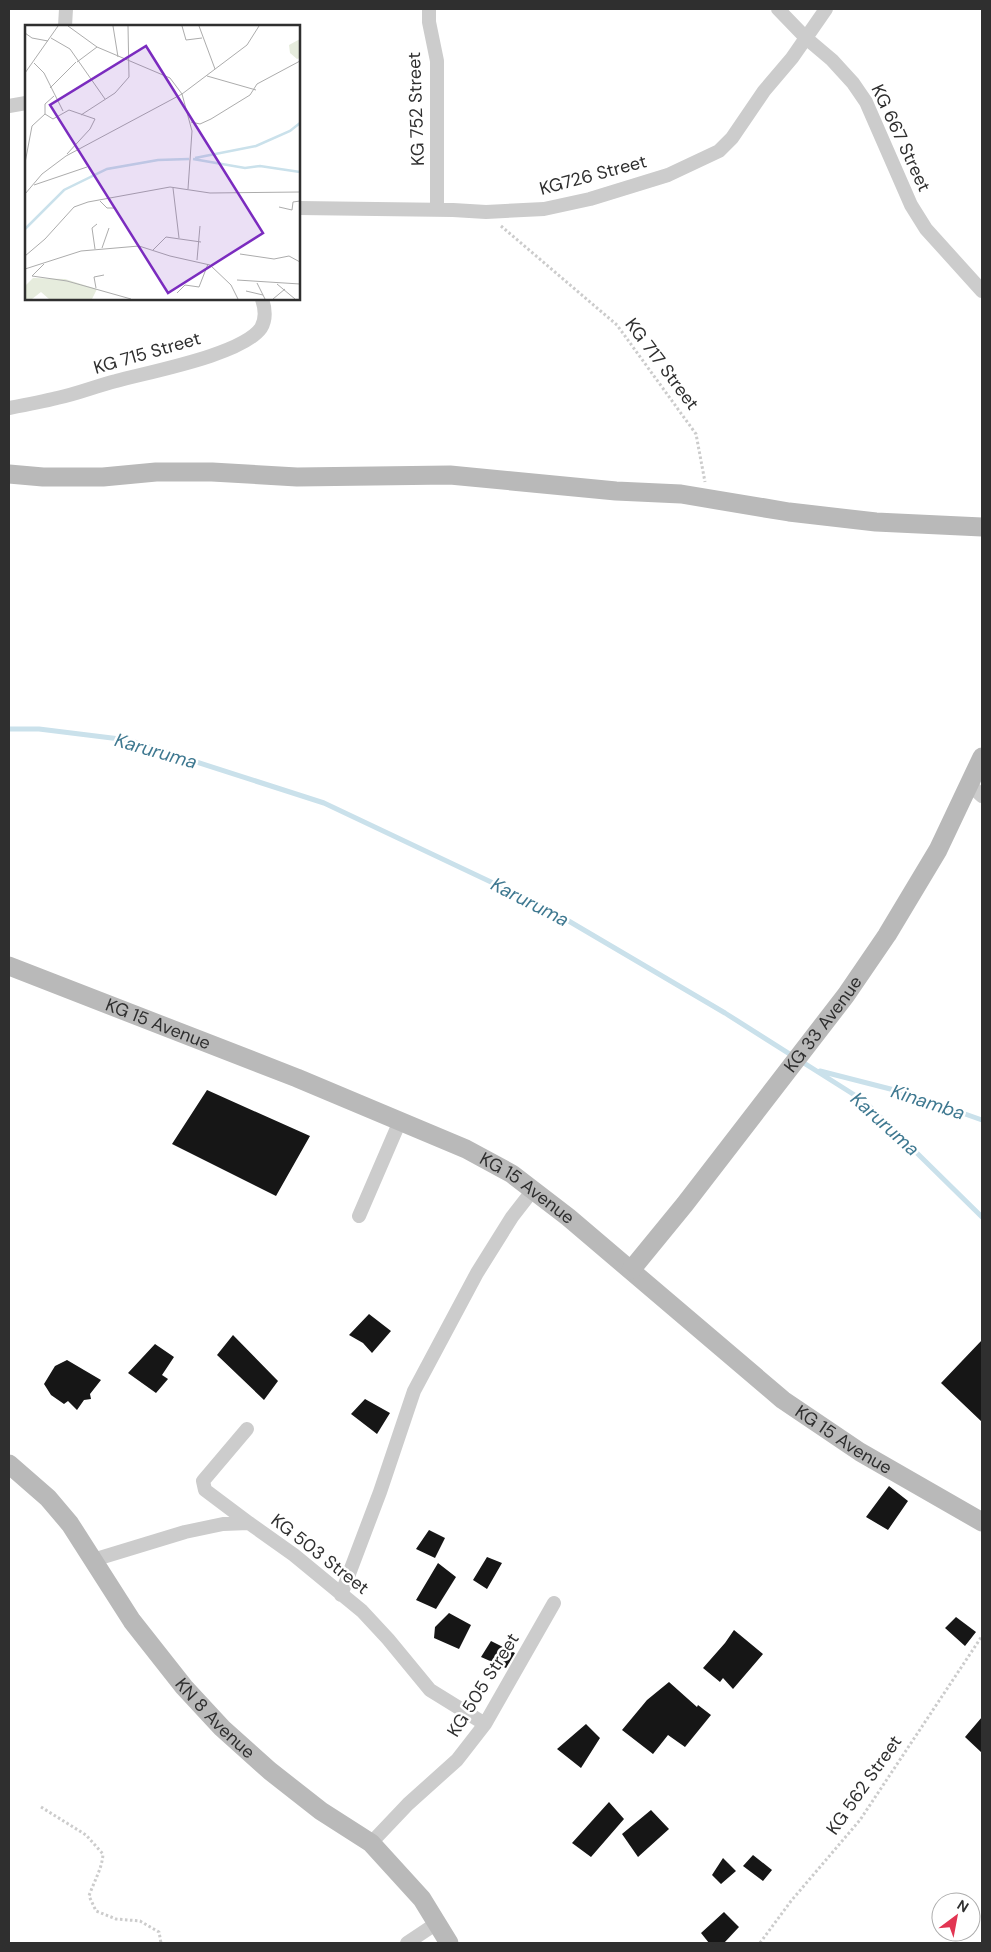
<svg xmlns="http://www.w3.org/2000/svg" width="991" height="1952" viewBox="0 0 991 1952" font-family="'DM Sans',sans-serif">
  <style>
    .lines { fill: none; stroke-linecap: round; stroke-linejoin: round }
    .stream { stroke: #cae1eb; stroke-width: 5 }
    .building { fill: #161616 }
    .path { stroke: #ccc; stroke-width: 3; stroke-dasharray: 2.5 2.5; stroke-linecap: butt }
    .street { stroke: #ccc; stroke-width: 14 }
    .secondary { stroke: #b9b9b9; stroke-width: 19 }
    .labels { text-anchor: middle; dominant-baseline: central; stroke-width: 5; stroke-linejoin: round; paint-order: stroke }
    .street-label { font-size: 18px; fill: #2f2f2f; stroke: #fff }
    .water-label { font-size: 19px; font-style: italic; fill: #3e7890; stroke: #fff }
    .inset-river { fill: none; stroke: #cae1eb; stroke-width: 2.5 }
    .inset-road { fill: none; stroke: #acacac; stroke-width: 1 }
    .view { fill: #7b2cbf; fill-opacity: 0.15; stroke: #7b2cbf; stroke-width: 2.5 }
    .inset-edge { fill: none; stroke: #2f2f2f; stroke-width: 2.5 }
  </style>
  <rect width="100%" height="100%" fill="#fff"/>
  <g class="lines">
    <!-- stream -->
    <path class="stream" d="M9,729H39L128,740L324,803L550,910L725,1013L864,1101L982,1217
      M820,1071L906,1093L982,1120"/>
  </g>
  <!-- building -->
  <path class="building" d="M207,1090L310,1136L276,1196L172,1144Z
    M369,1314L391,1331L372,1353L363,1343L349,1335Z
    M233,1335L278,1381L264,1400L217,1355Z
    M982,1340V1422L941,1383Z
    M155,1344L174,1357L162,1375L168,1379L156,1393L128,1373Z
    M67,1360L101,1380L90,1394L91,1399L84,1400L77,1410L68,1401L64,1404L51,1395L44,1384L55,1366Z
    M365,1399L390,1413L377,1434L351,1414Z
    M889,1486L908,1501L888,1530L866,1517Z
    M429,1530L445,1538L435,1558L416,1549Z
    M487,1557L502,1563L487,1589L473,1580Z
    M438,1563L456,1577L436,1609L416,1600Z
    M449,1613L471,1625L459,1649L434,1638L435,1627Z
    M956,1617L976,1632L965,1646L945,1628Z
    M734,1630L763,1654L733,1689L723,1678L720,1682L703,1668L725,1643Z
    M491,1641L515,1653L506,1668L481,1657Z
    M669,1682L697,1707L698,1705L711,1715L685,1747L668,1735L653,1754L622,1730L647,1700Z
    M982,1717V1753L965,1737Z
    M586,1724L600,1738L581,1768L557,1749Z
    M609,1802L624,1819L591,1857L572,1843Z
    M651,1810L669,1829L638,1857L622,1834Z
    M753,1855L772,1870L763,1881L743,1866Z
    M723,1858L736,1871L721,1884L712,1875Z
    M724,1912L739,1927L724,1943H709L701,1933Z"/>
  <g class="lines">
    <!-- path -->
    <path class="path" d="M501,226L617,325L696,434L705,482
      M41,1807L86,1835L103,1854C102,1869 94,1881 89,1896L96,1911L116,1919L140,1921L159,1932L161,1943
      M760,1943L791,1901L860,1820L982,1636"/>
    <!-- street -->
    <path class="street" d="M429,9V22L437,61V210
      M778,9L806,38L832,60L853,83L866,102L911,205L926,229L982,291
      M65,26L66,9
      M9,106L26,103
      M299,208L453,210L486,212L544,209L590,199L668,175L719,151L732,138L764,91L792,58L826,9
      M9,408C25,405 41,402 57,398C77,394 96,386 116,381C148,372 242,355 261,328C267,318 265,308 262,299
      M970,785L982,796
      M359,1216L400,1121
      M247,1429L203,1481L205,1490L249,1523
      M93,1560L185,1532L223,1524L249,1523L294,1555L362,1611L388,1639L430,1690L485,1724
      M341,1595L380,1492L414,1391L477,1273L512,1217L533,1190
      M371,1843L408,1804L457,1760L485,1724L554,1603
      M407,1943L437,1923"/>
    <!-- secondary -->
    <g class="secondary">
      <path d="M9,474L43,477H103L156,472H212L297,477L450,475L616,491L681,494L789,512L876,522L982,527"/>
      <path id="s1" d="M9,966L297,1078L466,1149L512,1174L568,1217L783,1400L860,1452L982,1522"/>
      <path id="s2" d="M631,1270L685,1204L846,995L887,935L938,850L982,757"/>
      <path id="s3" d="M9,1464L48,1498L70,1524L132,1621L184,1687L222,1728L270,1771L321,1811L371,1843L422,1899L449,1943"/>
    </g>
  </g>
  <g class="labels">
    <!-- street labels -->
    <g class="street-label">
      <text transform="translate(416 109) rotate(-92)">KG 752 Street</text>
      <text transform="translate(901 138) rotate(65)">KG 667 Street</text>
      <text transform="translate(593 175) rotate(-15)">KG726 Street</text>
      <text transform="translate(147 353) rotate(-16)">KG 715 Street</text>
      <text transform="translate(662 364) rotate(53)">KG 717 Street</text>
      <text stroke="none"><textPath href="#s1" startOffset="160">KG 15 Avenue</textPath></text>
      <text stroke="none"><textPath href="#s2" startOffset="312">KG 33 Avenue</textPath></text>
      <text stroke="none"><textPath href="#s1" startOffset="565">KG 15 Avenue</textPath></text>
      <text stroke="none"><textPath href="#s1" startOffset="970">KG 15 Avenue</textPath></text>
      <text transform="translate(320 1554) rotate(38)">KG 503 Street</text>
      <text transform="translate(483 1685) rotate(-58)">KG 505 Street</text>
      <text stroke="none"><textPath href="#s3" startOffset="329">KN 8 Avenue</textPath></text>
      <text transform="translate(864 1785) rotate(-55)">KG 562 Street</text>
    </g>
    <!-- water labels -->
    <g class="water-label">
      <text transform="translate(156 751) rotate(16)">Karuruma</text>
      <text transform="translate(530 902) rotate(27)">Karuruma</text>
      <text transform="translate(928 1102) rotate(18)">Kinamba</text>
      <text transform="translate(885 1124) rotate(42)">Karuruma</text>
    </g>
  </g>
  <!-- overview -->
  <g transform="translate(25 25)">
    <rect width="275" height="275" fill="#fff"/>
    <path d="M275,14V33L272,34L265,28L264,20ZM8,253L40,254L72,264L67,274H24L16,267L7,274H0V261Z" fill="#e6ecdd"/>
    <path class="inset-river" d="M170,133L231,121L265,106L275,98M168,134L220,143L235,141L275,147M0,204L39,165L82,144L133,135L164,134"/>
    <path class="inset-road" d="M88,1L93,32M157,1L161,15L177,13M174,1L190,44M0,8L7,13L23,16M26,13L45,24L80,74M52,37L72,22M9,38L19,48L38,86M0,48L33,1M182,51L231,65M25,63L51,37M20,89L28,94L44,85L70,94L65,104L42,129M56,90L90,68L104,52L103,1M166,97L175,99L186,94L225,70L232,59L275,36M0,138L7,101L20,89V79L29,71M9,160L62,142M148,163L154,213M163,164L167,106L157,69L222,20L234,1M0,169L17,149L41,131L157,69L145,53L72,22L43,1M75,176L82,183H90M254,182L267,185L268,177L275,176M77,223L84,203M70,224L67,203L72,199M128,225L141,212L176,217M215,229L249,234L264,231L275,237M0,231L20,214L49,182L63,177L145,162L185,168L275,167M172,235L175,201M19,239L7,251L42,256L106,274M0,244L56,226L114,221L145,231L185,240L206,260L213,274M212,255L275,259M232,258L240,274M252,259L270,274M71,263L69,252L79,250M221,266L238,270M152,268L160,260L174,262L183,239M248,274L260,264"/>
    <path class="view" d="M121,21L238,208L143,268L25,80Z"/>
    <rect width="275" height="275" class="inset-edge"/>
  </g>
  <!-- border -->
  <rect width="991" height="1952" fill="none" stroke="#2f2f2f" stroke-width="20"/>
  <!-- north arrow -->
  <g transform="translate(956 1917) rotate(32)"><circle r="24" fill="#ffffff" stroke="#acacac"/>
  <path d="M0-4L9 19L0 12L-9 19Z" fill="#e23552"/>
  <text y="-8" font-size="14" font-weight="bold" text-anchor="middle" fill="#2f2f2f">N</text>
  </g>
</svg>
